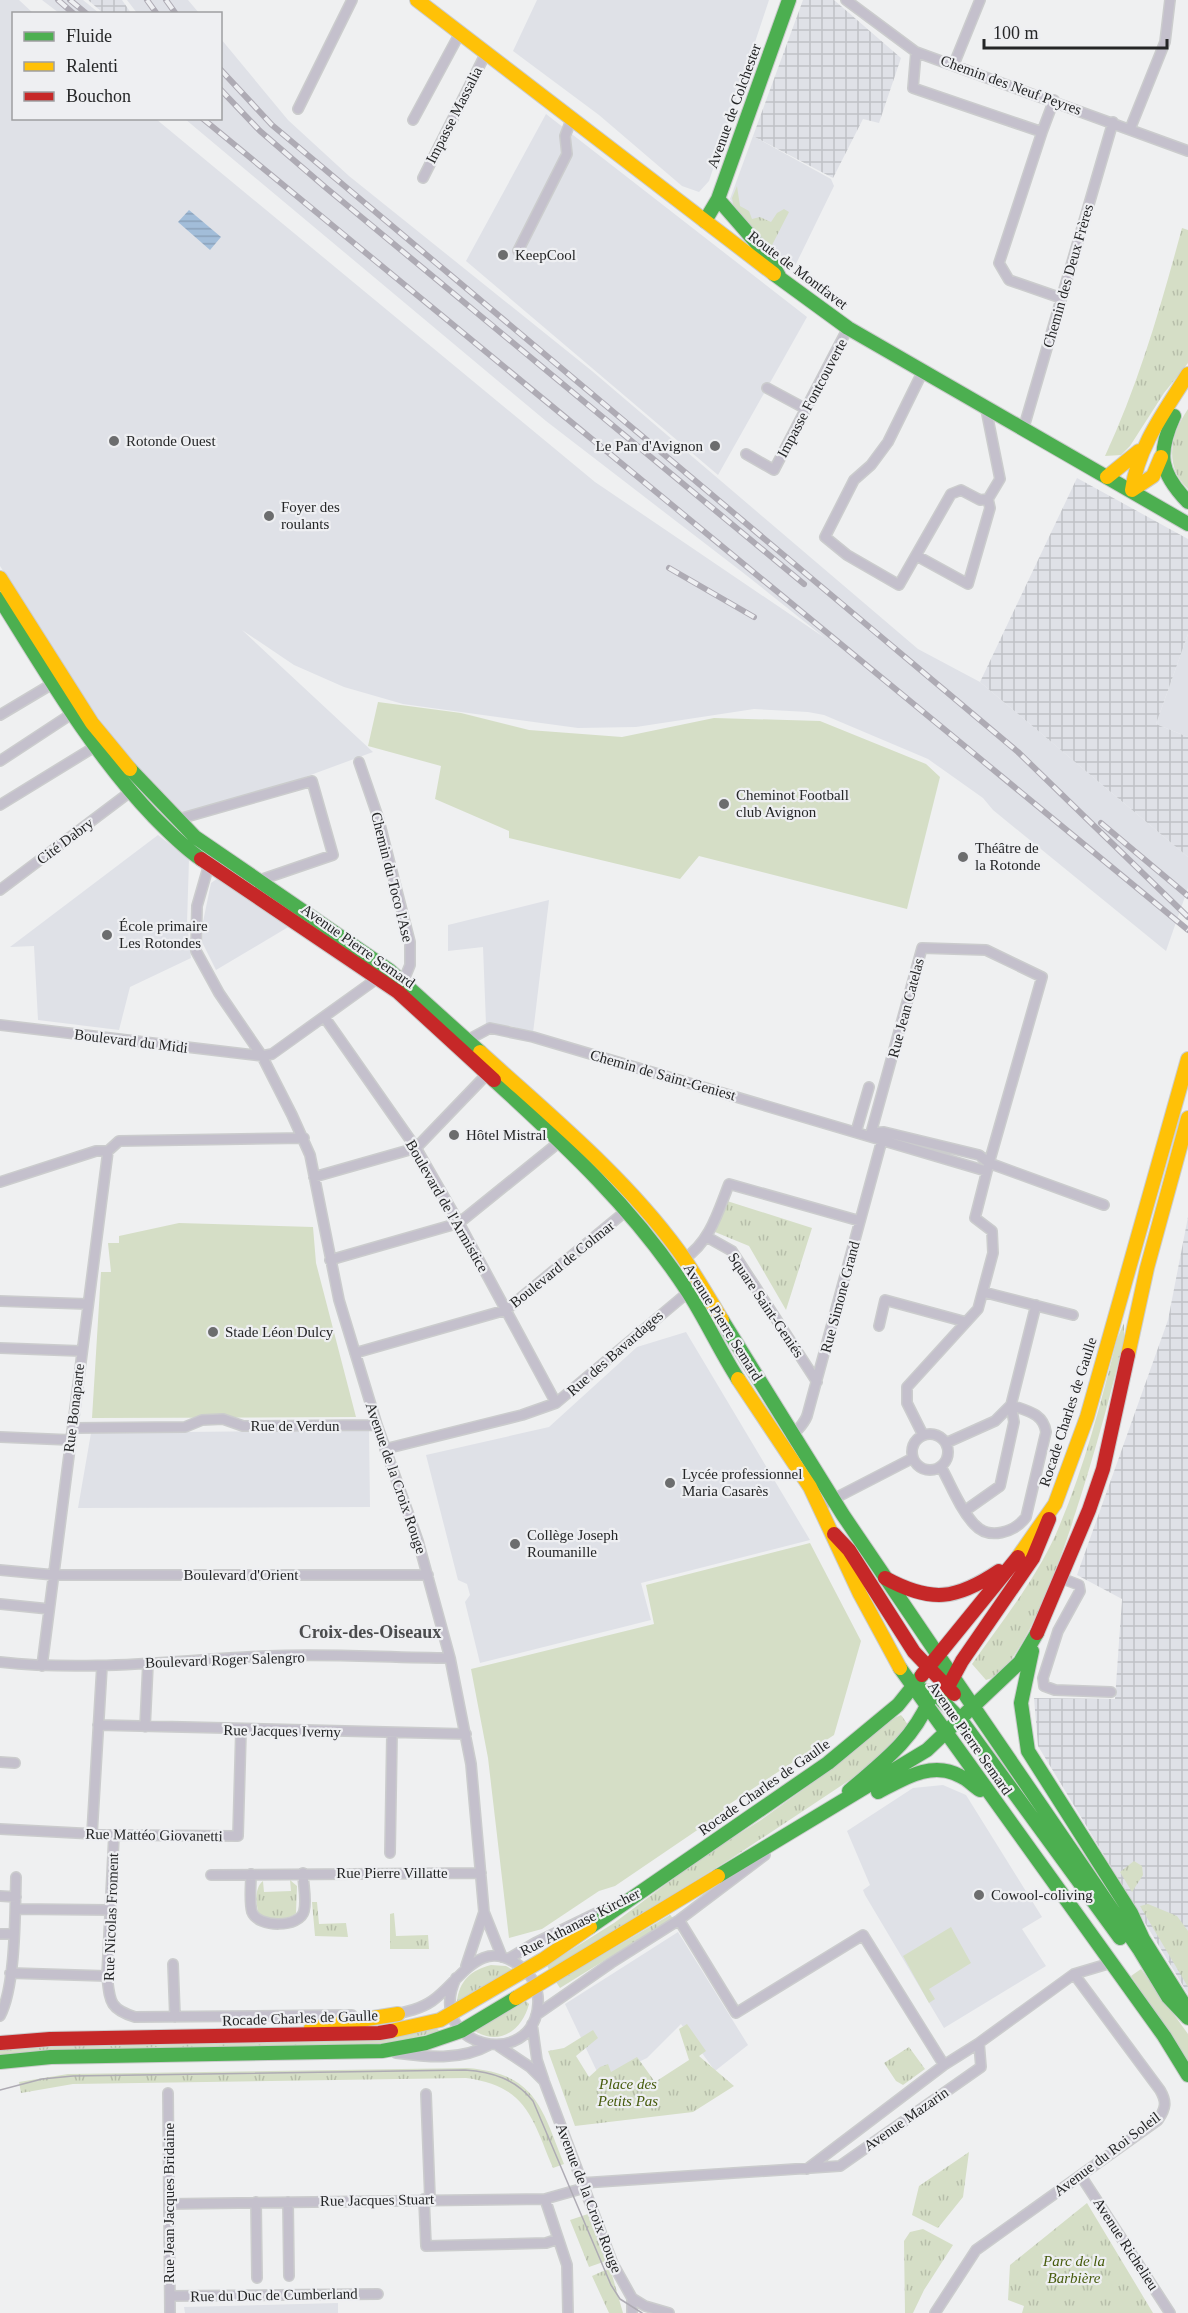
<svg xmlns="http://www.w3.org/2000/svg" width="1188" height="2313" viewBox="0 0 1188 2313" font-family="Georgia,serif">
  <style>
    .built { fill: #dfe1e7 }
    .industrial { fill: url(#industrial-grid) }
    .grass { fill: url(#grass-tufts) }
    .garden { fill: #d5dec6 }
    .water { fill: url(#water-rules) }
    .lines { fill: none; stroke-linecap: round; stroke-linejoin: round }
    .street-casing { stroke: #cbcccd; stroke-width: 12 }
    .fast-casing { stroke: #cbcccd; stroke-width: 16 }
    .slow-casing { stroke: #cbcccd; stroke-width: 16 }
    .jam-casing { stroke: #cbcccd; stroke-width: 16 }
    .street { stroke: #c4c0cc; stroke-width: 9 }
    .fast { stroke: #4caf50; stroke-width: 14 }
    .slow { stroke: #ffc107; stroke-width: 14 }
    .jam { stroke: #c62828; stroke-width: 14 }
    .tram { stroke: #aeabb4; stroke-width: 1.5 }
    .rail-casing { stroke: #aeabb4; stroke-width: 6 }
    .rail { stroke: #eeeff2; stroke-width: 4; stroke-dasharray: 11; stroke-linecap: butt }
    .poi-dot { fill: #6c6d6e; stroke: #eeeff2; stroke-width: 2 }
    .labels { text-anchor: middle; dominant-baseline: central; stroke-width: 4.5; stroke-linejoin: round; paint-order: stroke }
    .street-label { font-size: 15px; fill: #252627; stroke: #eeeff2 }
    .poi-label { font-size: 15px; fill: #252627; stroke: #eeeff2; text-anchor: start }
    .park-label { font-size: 15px; font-style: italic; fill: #465b0c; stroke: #eeeff2 }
    .quarter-label { font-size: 18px; font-weight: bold; fill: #4b4c4e; stroke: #eeeff2 }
  </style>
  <defs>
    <pattern id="industrial-grid" width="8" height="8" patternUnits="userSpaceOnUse" patternTransform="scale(1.5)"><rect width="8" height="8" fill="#dfe1e7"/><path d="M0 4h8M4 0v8" fill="none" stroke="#bfc1c6"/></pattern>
    <pattern id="grass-tufts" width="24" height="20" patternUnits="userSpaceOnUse" patternTransform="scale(1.5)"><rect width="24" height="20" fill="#d5dec6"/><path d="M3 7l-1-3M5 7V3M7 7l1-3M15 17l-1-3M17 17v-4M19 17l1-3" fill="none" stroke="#b7beaa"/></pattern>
    <pattern id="water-rules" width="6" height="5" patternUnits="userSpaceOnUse" patternTransform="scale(1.5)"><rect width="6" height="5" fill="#a2bdd9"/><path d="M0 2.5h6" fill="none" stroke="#8ba2ba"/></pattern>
  </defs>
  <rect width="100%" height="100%" fill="#eff0f1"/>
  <!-- built -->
  <path class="built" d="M0,0H19L33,13L14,14V118L156,119L595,482L825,638L746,575L546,421L185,119L220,118L221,39L288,120L349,176L592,371L918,649L980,682L1188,857V888L1166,951L993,810L983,798L928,759L824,715L808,712L754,709L636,727L578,728L403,704L344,687L294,665L242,630L373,752L297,780L182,815L142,775L96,715L0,566Z
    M42,0H83L99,13H59Z
    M127,0H188L199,13H137Z
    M537,0H769L709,181L699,192L682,186L599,115L513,51Z
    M546,114L807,317L718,475L466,261Z
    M753,136L831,179L834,186L795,266L771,249L738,215L730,199Z
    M1188,634V737L1156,724Z
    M158,835L189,859L187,923L191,958L130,987L119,1030L38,1020L34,946L10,947Z
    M221,876L290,926L216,970L202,942L203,922L211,883Z
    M549,900L533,1033L511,1026L486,1024L483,947L448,951V925Z
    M686,1332L810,1540L641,1583L651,1620L480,1663L465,1602L470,1595L467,1584L458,1580L426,1455L549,1427L637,1347Z
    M369,1430L370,1507L78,1508L91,1433Z
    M943,1785L966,1795L1042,1917L1022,1929L1046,1966L944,2028L865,1895L863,1890L870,1885L847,1831L913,1788Z
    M678,1932L748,2045L715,2071L681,2024L647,2058L601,2080L565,2004Z
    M338,2303V2313H185L184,2307Z"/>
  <!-- industrial -->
  <path class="industrial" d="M88,0H122L131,13H103Z
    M803,0H834L901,58L879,123L863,119L833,178L753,136Z
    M1077,478L1188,539V634L1156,724L1188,737V857L980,682Z
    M1188,1217V1994L1038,1746L1034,1698L1115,1699L1122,1599L1077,1575L1168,1320Z"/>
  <!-- grass -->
  <path class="grass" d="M737,186L740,206L749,211L752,219L760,217L771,222L777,213L784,209L789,212L770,249L734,209L732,198Z
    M1182,228L1188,230V363L1164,393L1130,446L1121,455L1105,456C1139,383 1161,306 1182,228Z
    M1188,409V489C1163,465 1171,434 1188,409Z
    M727,1201L812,1228L786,1310L749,1246L715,1232Z
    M1124,1323V1340C1110,1398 1043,1666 986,1680L972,1664C1000,1624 1034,1582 1055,1536C1083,1473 1100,1406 1117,1339Z
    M901,1715L911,1729L889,1754L729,1860L549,1970L547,1965L614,1923L705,1855L761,1820L822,1776L890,1720Z
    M1134,1861L1142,1866L1143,1875L1132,1892L1120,1872Z
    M290,1880L297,1886L296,1913C287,1921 270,1920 259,1915C256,1904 254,1888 263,1881L264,1892L291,1891Z
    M312,1902H317L319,1924L346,1923L348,1937L315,1936Z
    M1148,1904L1177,1916L1188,1931V1987L1140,1906Z
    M394,1913L396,1936L428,1935L429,1949H390V1914Z
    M670,1915L673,1918L560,1988L556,1982Z
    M491,1965L506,1966L513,1970L457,2002C459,1981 471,1970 491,1965Z
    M526,2001L529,2004C523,2029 500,2047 475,2031Z
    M687,2024L706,2051L699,2056L734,2086L693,2112L575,2126L548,2051L564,2048L593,2030L598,2038L576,2056L589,2077L600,2067L608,2064L611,2072L637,2057L655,2082L689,2060L679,2029Z
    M435,2027L440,2031L388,2044L0,2055V2049L14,2047L380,2040Z
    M909,2047L925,2069L903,2085L896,2081L884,2063Z
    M467,2068C536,2073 542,2109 564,2164L553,2168C532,2118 527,2086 466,2078L73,2084L21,2093L19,2082L68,2074Z
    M969,2152L963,2197L938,2228L912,2215L919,2186Z
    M1087,2203L1153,2313H1154H1022L1024,2306L1008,2300L1010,2265Z
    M588,2214L606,2261L589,2267L570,2220Z
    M923,2229L953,2245L924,2290L913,2313H905L904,2241L910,2232Z
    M610,2268L623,2313H609L592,2276Z"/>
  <!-- garden -->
  <path class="garden" d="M378,702L461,713L529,730L622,737L714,718L820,721L926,764L940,777L907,909L699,856L680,879L509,838V831L435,799L441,766L368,746Z
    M179,1223L313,1227L316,1263L356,1417L92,1418L101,1272H111L108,1243H119V1236Z
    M810,1543L861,1641L834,1735L728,1805L718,1816L615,1886L599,1891L542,1929L509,1938L488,1758L471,1669L654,1624L646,1585Z
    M951,1927L971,1963L929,1989L935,1999L929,2003L903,1956Z
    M1141,1969L1188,2034V2062L1131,1976Z"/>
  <!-- water -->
  <path class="water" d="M189,210L221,237L210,250L178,222Z"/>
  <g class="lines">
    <!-- street casing -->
    <g class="street-casing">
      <path id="street" d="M846,0L916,52L1188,151
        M916,52L913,88L1042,132L999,263L1009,280L1061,298
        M954,64L980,0
        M298,109L352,0
        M413,120L460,33
        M1130,129L1165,42L1170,0
        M1042,132L1054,100
        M423,178L486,53
        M518,251L567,154L565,136L572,118
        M922,373L888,442L871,465L854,480L825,537L847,555L899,585L951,494L961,490L980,500L988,499L1000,479L986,409
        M767,388L806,409
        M1023,430L1113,122
        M746,454L774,470L848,328
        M917,556L968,584L990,508L988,499
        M0,715L57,681
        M0,761L76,711
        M359,762L378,817L410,942V965L401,987
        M0,805L96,746
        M179,819L312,781L333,855L260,880
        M210,861L197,906L196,951L219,993L262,1056L292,1115L310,1155L339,1300L377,1425L418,1541L450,1658L471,1764L484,1912L502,1957
        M0,890L130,792
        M325,1018L416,1148L459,1223L556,1403
        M0,1025L262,1056L272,1054L382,975
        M464,1042L490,1028L533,1037L986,1171
        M856,1132L869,1087
        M870,1136L871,1133L884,1132L979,1155L989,1163L1042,977L986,950L922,948L871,1133
        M108,1151L119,1141L304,1138
        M314,1177L416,1148L491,1070
        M0,1182L96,1151H108
        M707,1237L732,1251L817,1382
        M684,1259C710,1242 718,1212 729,1184L860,1221
        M330,1260L459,1223L563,1139
        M983,1292L1073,1315
        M0,1301L87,1304
        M879,1326L885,1300L966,1322
        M0,1348L81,1351
        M355,1353L506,1310L627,1210
        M73,1428L185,1427L202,1420L223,1419L243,1426L377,1425
        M912 1452a18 18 0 1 1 36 0a18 18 0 1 1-36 0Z
        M923,1435L907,1403V1387L978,1309L993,1253L992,1231L975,1218L989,1163L1104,1205
        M0,1437L71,1440
        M946,1443L995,1421L1011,1405L1036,1305
        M786,1448C789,1435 802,1429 807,1416L882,1140
        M385,1449L522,1415L556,1403L692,1289
        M941,1467C951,1485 960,1509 974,1524C989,1541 1015,1532 1026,1517L1046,1432C1043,1413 1027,1411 1011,1405
        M820,1506L913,1458
        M966,1510L1000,1486L1014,1422L1011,1405
        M0,1570L54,1575H428
        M1061,1578L1079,1585L1080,1591L1058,1631L1043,1678L1044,1686L1055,1690L1111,1692
        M0,1604L49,1609
        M0,1662C89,1672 178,1660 268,1656C328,1653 389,1658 450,1658
        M42,1666L108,1151
        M98,1725L466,1734
        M145,1727L148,1663
        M0,1762L15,1763
        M0,1829L114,1835L238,1836L241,1730
        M92,1834L102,1666
        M114,1835L107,1976C110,2001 109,2009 135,2017L352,2015
        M390,1853L392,1734
        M251,1874C251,1885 249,1902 252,1912C258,1928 300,1928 304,1911C307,1900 303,1884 303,1873
        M211,1875L481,1873
        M0,1896L16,1897
        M16,1909L110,1910
        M679,1920L736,2013L863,1935L944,2065
        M0,1934H14
        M508,1959L535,1943L607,1908
        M173,1964L175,2017
        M466,1966L484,1912
        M10,1973L107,1976
        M393,2014C405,2013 422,2008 432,2001C460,1982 481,1933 522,1968C533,1976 539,1990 538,2004C534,2072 423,2048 456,1978
        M536,2015L611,1963L679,1920L765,1855
        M0,2016C16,1986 15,1911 16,1877
        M532,2024L537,2060L544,2081L613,2264L632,2298V2313
        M497,2045L530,2067L543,2080
        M396,2053C427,2057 461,2061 489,2045
        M168,2093L170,2313
        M426,2094L430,2199
        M807,2169L944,2065L979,2043
        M1081,2176L1170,2313
        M582,2183L840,2166L981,2067L979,2043L1074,1974L1111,1963
        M424,2199L426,2246L546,2243L558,2239
        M545,2199L567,2265L568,2313
        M256,2202L257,2278
        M288,2202L289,2276
        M169,2204L545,2199L584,2188
        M170,2296L378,2294
        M632,2298L645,2306L669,2313
        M935,2313L976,2250L1158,2120C1166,2108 1167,2102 1160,2090L1074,1974"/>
    </g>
    <!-- fast casing -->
    <g class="fast-casing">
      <path id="fast" d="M718,199L767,255L779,276
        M705,221L718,199L789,0
        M774,274L848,328L1188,524
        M1174,416C1157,454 1159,472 1188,502
        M0,599C47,674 92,752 153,816C169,832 183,847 201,859
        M130,769L195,837L389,970L480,1052
        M494,1080C565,1145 635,1210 688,1292C706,1320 720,1351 738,1379
        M722,1320L843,1515L938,1655
        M1032,1651L1021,1703L1028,1751L1131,1913L1143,1939L1187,2009
        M938,1655L1139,1949L1168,1997L1188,2018
        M900,1668L1164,2036L1188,2075
        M914,1688L935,1693L961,1720L1120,1938
        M849,1791C881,1763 912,1741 929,1701
        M878,1792C903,1779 932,1760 960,1776C968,1779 973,1786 980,1790
        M718,1876L927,1750L1020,1662L1037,1633
        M590,1927L828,1763L898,1705L922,1675
        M0,2062L51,2057L382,2051L426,2043L461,2031L516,1998"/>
    </g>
    <!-- slow casing -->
    <g class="slow-casing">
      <path id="slow" d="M417,0L774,274
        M1161,457L1153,476L1132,490C1138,446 1165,411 1188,374
        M1107,477L1139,451
        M0,578L92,723L130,769
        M480,1052C549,1115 623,1175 678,1250C694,1272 708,1297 722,1320
        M1128,1355L1147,1268L1188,1118
        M738,1379L810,1487L860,1594L900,1668
        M1018,1557L1055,1504L1087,1417L1188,1059
        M516,1998L718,1876
        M311,2028L398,2014
        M391,2031L440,2020L544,1959L590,1927"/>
    </g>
    <!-- jam casing -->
    <g class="jam-casing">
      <path id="jam" d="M201,859L398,992L494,1080
        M834,1534L849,1550L914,1652L954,1694
        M885,1578C931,1603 956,1600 999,1571
        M1037,1633L1089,1510L1103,1469L1128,1355
        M922,1675L1018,1557
        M949,1685L962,1661L1033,1558L1049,1519
        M0,2043L50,2039L379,2033L391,2031"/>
    </g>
    <!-- street -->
    <use href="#street" class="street"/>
    <!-- fast -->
    <use href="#fast" class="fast"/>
    <!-- slow -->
    <use href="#slow" class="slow"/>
    <!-- jam -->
    <use href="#jam" class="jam"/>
    <!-- tram -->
    <path class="tram" d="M0,2090L42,2079L73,2076L465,2070C493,2072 515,2079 533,2101L611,2285L620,2299L642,2313"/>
    <!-- rail casing -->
    <g class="rail-casing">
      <path id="rail" d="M58,0L74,14
        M70,0L87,14
        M147,0L157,14
        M166,0L176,14
        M220,69L272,125L1018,752L1188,917
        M220,89L260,131L325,187L804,584
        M202,118L1188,930
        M669,568L754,617
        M1101,823L1188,896"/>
    </g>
    <!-- rail -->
    <use href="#rail" class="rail"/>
  </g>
  <!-- markers -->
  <g class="poi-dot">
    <circle cx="503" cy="255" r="6"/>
    <circle cx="114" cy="441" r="6"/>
    <circle cx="715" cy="446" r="6"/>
    <circle cx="269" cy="516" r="6"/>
    <circle cx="724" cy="804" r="6"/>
    <circle cx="963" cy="857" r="6"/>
    <circle cx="107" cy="935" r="6"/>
    <circle cx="454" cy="1135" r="6"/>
    <circle cx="213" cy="1332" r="6"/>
    <circle cx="670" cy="1483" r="6"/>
    <circle cx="515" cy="1544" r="6"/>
    <circle cx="979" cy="1895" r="6"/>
  </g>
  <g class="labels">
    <!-- street labels -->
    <g class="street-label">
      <text transform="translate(1011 85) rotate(20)">Chemin des Neuf Peyres</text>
      <text transform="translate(734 106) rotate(-70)">Avenue de Colchester</text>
      <text transform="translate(454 115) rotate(-63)">Impasse Massalia</text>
      <text transform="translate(798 270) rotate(37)">Route de Montfavet</text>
      <text transform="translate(1068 276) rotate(-74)">Chemin des Deux Frères</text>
      <text transform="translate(812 398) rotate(-62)">Impasse Fontcouverte</text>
      <text transform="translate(65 841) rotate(-37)">Cité Dabry</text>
      <text transform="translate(392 877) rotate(76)">Chemin du Toco l'Ase</text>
      <text transform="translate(358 946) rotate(35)">Avenue Pierre Semard</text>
      <text transform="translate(906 1008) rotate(-75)">Rue Jean Catelas</text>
      <text transform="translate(131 1041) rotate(7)">Boulevard du Midi</text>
      <text transform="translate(663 1075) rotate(16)">Chemin de Saint-Geniest</text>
      <text transform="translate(447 1206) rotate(60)">Boulevard de l'Armistice</text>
      <text transform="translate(562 1264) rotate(-39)">Boulevard de Colmar</text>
      <text transform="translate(840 1297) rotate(-75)">Rue Simone Grand</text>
      <text transform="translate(766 1305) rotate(56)">Square Saint-Geniés</text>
      <text transform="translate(723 1322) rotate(58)">Avenue Pierre Semard</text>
      <text transform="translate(615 1353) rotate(-41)">Rue des Bavardages</text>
      <text transform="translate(74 1408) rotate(-83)">Rue Bonaparte</text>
      <text transform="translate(1068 1412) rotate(-72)">Rocade Charles de Gaulle</text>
      <text x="295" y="1426">Rue de Verdun</text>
      <text transform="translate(396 1478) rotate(71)">Avenue de la Croix Rouge</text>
      <text x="241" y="1575">Boulevard d'Orient</text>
      <text transform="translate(225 1660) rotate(-2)">Boulevard Roger Salengro</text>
      <text transform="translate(282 1731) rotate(1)">Rue Jacques Iverny</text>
      <text transform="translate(970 1738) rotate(55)">Avenue Pierre Semard</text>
      <text transform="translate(764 1787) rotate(-35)">Rocade Charles de Gaulle</text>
      <text transform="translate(154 1835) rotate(1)">Rue Mattéo Giovanetti</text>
      <text x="392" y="1873">Rue Pierre Villatte</text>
      <text transform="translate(111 1917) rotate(-88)">Rue Nicolas Froment</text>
      <text transform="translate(580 1922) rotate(-27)">Rue Athanase Kircher</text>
      <text transform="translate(300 2018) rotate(-2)">Rocade Charles de Gaulle</text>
      <text transform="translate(906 2119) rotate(-35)">Avenue Mazarin</text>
      <text transform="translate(1107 2154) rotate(-37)">Avenue du Roi Soleil</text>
      <text transform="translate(589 2198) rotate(69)">Avenue de la Croix Rouge</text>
      <text transform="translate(377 2200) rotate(-1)">Rue Jacques Stuart</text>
      <text transform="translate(169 2203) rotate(-90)">Rue Jean Jacques Bridaine</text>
      <text transform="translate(1126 2244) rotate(57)">Avenue Richelieu</text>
      <text transform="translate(274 2295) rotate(-1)">Rue du Duc de Cumberland</text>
    </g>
    <!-- poi labels -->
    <g class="poi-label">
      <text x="515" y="255">KeepCool</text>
      <text x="126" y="441">Rotonde Ouest</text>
      <text x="703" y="446" text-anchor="end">Le Pan d'Avignon</text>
      <text x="281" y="507">Foyer des<tspan x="281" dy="17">roulants</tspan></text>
      <text x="736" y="795">Cheminot Football<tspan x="736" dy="17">club Avignon</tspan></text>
      <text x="975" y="848">Théâtre de<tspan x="975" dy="17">la Rotonde</tspan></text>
      <text x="119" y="926">École primaire<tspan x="119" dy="17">Les Rotondes</tspan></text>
      <text x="466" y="1135">Hôtel Mistral</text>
      <text x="225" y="1332">Stade Léon Dulcy</text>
      <text x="682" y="1474">Lycée professionnel<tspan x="682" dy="17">Maria Casarès</tspan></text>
      <text x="527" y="1535">Collège Joseph<tspan x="527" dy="17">Roumanille</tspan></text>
      <text x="991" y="1895">Cowool-coliving</text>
    </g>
    <!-- park labels -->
    <g class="park-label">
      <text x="628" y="2084">Place des<tspan x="628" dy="17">Petits Pas</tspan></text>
      <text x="1074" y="2261">Parc de la<tspan x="1074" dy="17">Barbière</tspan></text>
    </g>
    <!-- quarter labels -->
    <g class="quarter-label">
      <text x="370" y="1632">Croix-des-Oiseaux</text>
    </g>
  </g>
  <!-- legend -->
  <rect x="12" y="12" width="210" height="108" fill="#eeeff2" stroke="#9e9fa1" stroke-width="1.5"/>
  <rect x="24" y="32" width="30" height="9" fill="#4caf50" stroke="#9e9fa1" stroke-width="1.5"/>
  <text x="66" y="42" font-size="18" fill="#252627">Fluide</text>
  <rect x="24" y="62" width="30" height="9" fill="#ffc107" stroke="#9e9fa1" stroke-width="1.5"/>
  <text x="66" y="72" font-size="18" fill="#252627">Ralenti</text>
  <rect x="24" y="92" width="30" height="9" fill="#c62828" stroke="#9e9fa1" stroke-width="1.5"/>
  <text x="66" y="102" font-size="18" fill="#252627">Bouchon</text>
  <!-- scale -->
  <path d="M984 39v9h183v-9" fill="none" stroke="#252627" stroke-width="3"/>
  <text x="993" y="39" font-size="18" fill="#252627" stroke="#eeeff2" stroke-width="4.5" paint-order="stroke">100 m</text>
</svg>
